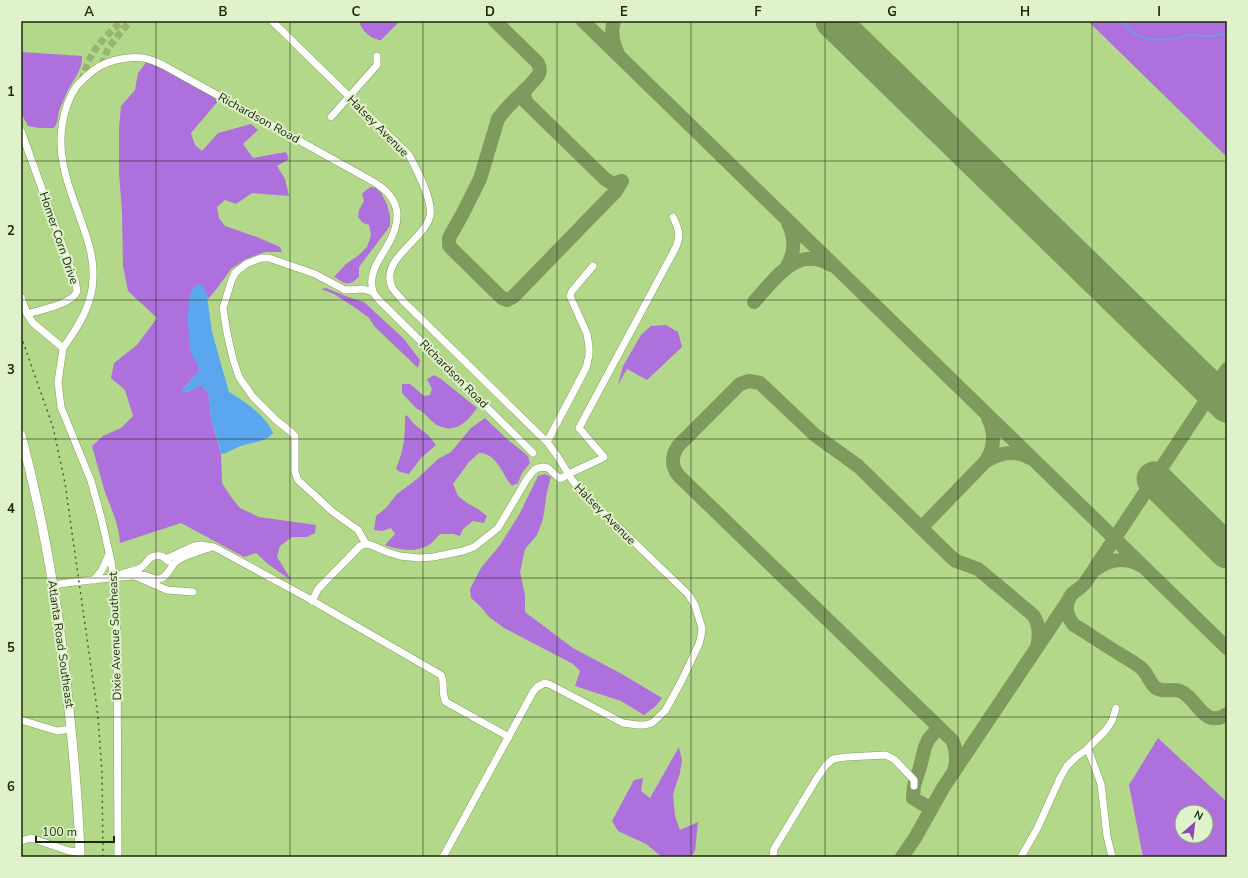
<svg xmlns="http://www.w3.org/2000/svg" width="1248" height="878" viewBox="0 0 1248 878" font-family="'Nunito Sans',sans-serif">
  <style>
    .forest { fill: #ae70dc; fill-rule: evenodd }
    .water { fill: #5aa7f0 }
    .lines { fill: none; stroke-linecap: round; stroke-linejoin: round }
    .stream { stroke: #5aa7f0; stroke-width: 1.5 }
    .taxiway { stroke: #7f9a5d; stroke-width: 14 }
    .runway { stroke: #7f9a5d; stroke-width: 35 }
    .minor-tunnel { stroke: #96b570; stroke-width: 7; stroke-dasharray: 7 3.5; stroke-linecap: butt }
    .minor-casing { stroke: #7fa155; stroke-width: 8 }
    .major-casing { stroke: #7fa155; stroke-width: 10 }
    .minor { stroke: #fff; stroke-width: 7 }
    .major { stroke: #fff; stroke-width: 9 }
    .rail { stroke: #4a5d30; stroke-width: 1.5; stroke-dasharray: 2 4; stroke-linecap: butt }
    .grid { fill: none; stroke: #1c2909; stroke-width: 1; stroke-opacity: 0.55 }
    .labels { text-anchor: middle; dominant-baseline: central; stroke-width: 4; stroke-linejoin: round; paint-order: stroke }
    .street-label { font-size: 12px; fill: #1c2909; stroke: #dff2cb }
    .neatline { fill: none; stroke: #1c2909; stroke-width: 1.5 }
    .grid-label { font-size: 13px; text-anchor: middle; font-weight: bold; fill: #1c2909 }
  </style>
  <rect width="100%" height="100%" fill="#b4d88a"/>
  <!-- forest -->
  <path class="forest" d="M359,21H400L381,40C372,40 361,30 359,21Z
    M1088,21H1227V157Z
    M21,52L82,56C83,69 74,79 68,90C65,96 63,102 60,108C57,115 59,122 54,128H39L28,126L21,113Z
    M148,60L219,100L191,133L195,145L202,151L218,133L251,124L258,130L243,144L253,158L286,152L289,159L277,166L285,179L289,196L252,193L236,204L225,200L217,207L219,218L225,226L257,237L280,247L282,252H265L246,259L231,269L218,287L208,299L204,288L189,296L197,363L200,370L183,389L187,392L202,385L209,395L211,419L221,453L222,483L231,497L240,508L259,517L316,525L315,533L307,537H292L280,546L277,557L292,581L268,564L256,553L244,557L181,523L120,543C119,523 110,507 104,489C100,475 96,460 92,446L103,436L121,428L133,416L125,390L111,378L114,363L137,345L157,318L128,291L123,266L122,213L119,172V129L121,106L135,90L138,73Z
    M371,187L376,188L381,193L387,204L390,216V226L359,267V277C348,287 346,284 334,277L346,264L359,255L367,247L371,235L369,225L363,223L358,217L359,210L364,201L362,194L366,190Z
    M326,288L348,297L364,302L404,339L420,360L418,368L375,327L369,318L357,309L334,294L321,289Z
    M666,325L678,332L682,347L647,380L627,369L618,385L623,366L641,335L651,326Z
    M434,375L441,379L477,408C468,421 456,434 439,426C432,423 428,416 422,412C420,409 420,411 417,409C412,404 407,398 402,393V384H410L424,396L430,395L432,389L427,379Z
    M407,415L414,424L428,435L436,445L421,458L409,474L400,472L396,469C404,449 405,439 405,417Z
    M485,418L507,439L528,456L530,463L522,473L518,483L512,486C501,473 498,454 479,453L469,462L453,484L458,496L467,503L478,509L487,516L484,523L473,521L463,529L460,536L453,534H440C437,537 433,542 429,545C416,553 398,550 385,545L395,534L391,528L382,531L374,530L376,516L386,508L397,494L417,479L438,459L451,452L471,428Z
    M545,474L551,477L547,492L543,519L537,535L525,549L520,572L525,595V612L573,648L622,674L662,698L656,706L644,715L621,701L575,686L580,671L573,664L504,628L488,616L481,607L471,598L470,589L481,568L500,545L519,515L538,476Z
    M1158,738L1227,802V857H1143L1129,785ZM1182,812H1206V836H1182Z
    M679,747L682,760L680,773L673,794L675,816L680,830L698,822L695,851L691,857H662L646,844L618,831L612,821L634,780L643,778L641,791L650,798Z"/>
  <!-- water -->
  <path class="water" d="M197,284L201,285L204,288L207,296L212,332L229,392C243,400 267,417 273,433C265,443 251,442 241,446C235,448 229,452 223,454L221,453L219,445L211,419L209,395L202,385L187,392L182,393L183,389L200,370L191,353L189,341L188,318L189,296L192,290Z"/>
  <g class="lines">
    <!-- stream -->
    <path class="stream" d="M1121,21L1136,35L1151,40L1174,39L1189,35L1212,36L1227,33"/>
    <!-- taxiway -->
    <path class="taxiway" d="M495,21L537,62C539,65 541,69 539,74C537,78 532,82 529,86C519,96 506,107 498,119L480,179L463,213L449,238V245L451,248L502,298L507,300L513,297L616,191L622,181L613,184L605,179L526,102L524,95L526,89
      M583,21L1227,648
      M614,21C610,32 613,43 618,54
      M786,268C795,253 796,239 788,223
      M754,302C774,280 797,244 831,265
      M1227,369L1085,583C1081,588 1076,590 1072,594C1064,604 1066,616 1074,625C1089,634 1103,644 1118,653C1126,658 1134,662 1141,668C1148,673 1149,683 1156,688C1164,693 1172,688 1180,691C1197,697 1203,730 1227,714
      M985,462C995,448 996,434 988,418
      M921,528L985,462C998,453 1016,449 1030,458
      M1096,569C1110,559 1125,557 1140,565
      M954,772C957,761 957,750 952,740L679,476C671,466 671,457 678,446L740,384L749,381L760,383L815,435L858,466L950,556L956,561L978,569L1033,615C1040,625 1040,635 1037,647
      M931,809L913,798L914,786L920,767L925,747L928,740L939,727
      M902,857L915,838L943,788L1068,601"/>
    <!-- runway -->
    <path class="runway" d="M833,21L1227,405
      M1154,479L1227,551"/>
    <!-- minor-tunnel -->
    <path class="minor-tunnel" d="M102,65L108,48L130,21
      M82,81C89,51 101,41 122,21"/>
    <!-- minor casing -->
    <g class="minor-casing">
      <path id="minor" d="M272,21L409,155C417,170 433,200 430,216C424,241 377,260 393,289C396,293 400,297 403,301L547,442L558,457L572,480L584,494L688,594L695,605L697,612L702,628L701,636L699,644L681,682L665,711L652,723L645,725H638L623,723L551,685L545,683L537,687L533,692L443,857
        M331,117L377,65V56
        M21,131L75,280L77,291C73,304 40,310 27,314
        M373,292L363,289L345,290L315,274L269,258H261L246,264L235,273L231,282L223,308L227,333L233,359L239,377L253,397L276,420L291,432L295,436V472L298,480L333,512L358,530L366,544L371,545L387,552L400,556L419,558L433,557L463,551L474,547L498,528L527,479L534,470L538,468L543,467L548,468L560,479C574,470 590,465 604,457L579,428L676,247C681,234 679,230 673,217
        M21,297L27,314L33,323L63,348L58,382L61,407L91,481L101,517L111,561L115,589L117,644L118,857
        M63,348C78,327 93,304 93,277C94,255 86,235 79,215C73,198 66,181 63,163C58,138 62,108 76,87C80,82 85,78 89,74C103,61 125,56 143,58C150,59 157,62 163,65L372,181C402,198 403,220 386,248C378,261 368,275 373,291C374,294 377,298 380,301L533,453
        M547,442L586,368L589,355V347L587,334L570,296L572,291L593,266
        M166,559L194,546L201,545L214,547L306,597L441,675C446,685 440,691 446,702L509,737
        M121,574C127,572 134,571 140,568C150,562 147,554 162,556L168,561
        M135,576L167,590L193,592
        M94,580L102,570L109,554
        M53,585C80,581 106,578 133,576C136,576 139,575 141,575C148,575 153,580 159,579C169,577 170,565 178,560C186,555 203,550 212,547
        M312,601L318,589L360,546L366,544
        M21,720L57,731L71,729
        M1088,749L1101,784L1107,836L1112,857
        M21,841L31,838L69,851L80,852
        M773,857L774,849L817,778L826,765L833,759L846,757L886,755L895,760L914,780V786
        M1021,857L1037,829L1060,778L1067,766L1076,757L1086,750L1106,730L1112,721L1116,708"/>
    </g>
    <!-- major casing -->
    <g class="major-casing">
      <path id="major" d="M21,435C45,525 60,617 69,709C74,758 79,808 80,857"/>
    </g>
    <!-- minor -->
    <use href="#minor" class="minor"/>
    <!-- major -->
    <use href="#major" class="major"/>
    <!-- rail -->
    <path class="rail" d="M21,336L53,427L65,483L98,716L102,773L103,857"/>
  </g>
  <!-- grid -->
  <path class="grid" d="M156,21V857M290,21V857M423,21V857M557,21V857M691,21V857M825,21V857M958,21V857M1092,21V857M21,161H1227M21,300H1227M21,439H1227M21,578H1227M21,717H1227"/>
  <g class="labels">
    <!-- street labels -->
    <g class="street-label">
      <text transform="translate(259 118) rotate(29)">Richardson Road</text>
      <text transform="translate(378 126) rotate(45)">Halsey Avenue</text>
      <text transform="translate(59 238) rotate(71)">Homer Corn Drive</text>
      <text transform="translate(454 374) rotate(45)">Richardson Road</text>
      <text transform="translate(605 514) rotate(45)">Halsey Avenue</text>
      <text transform="translate(115 636) rotate(-92)">Dixie Avenue Southeast</text>
      <text transform="translate(61 644) rotate(82)">Atlanta Road Southeast</text>
    </g>
  </g>
  <!-- border -->
  <rect width="1248" height="878" fill="none" stroke="#dff2cb" stroke-width="44"/>
  <!-- north arrow -->
  <g transform="translate(1194 824) rotate(28)"><circle r="19" fill="#dff2cb" stroke="#91a27d"/>
  <path d="M0-3L7 15L0 10L-7 15Z" fill="#8b46ba"/>
  <text y="-6" font-size="11" font-weight="bold" text-anchor="middle" fill="#1c2909">N</text>
  </g>
  <!-- scale -->
  <path d="M36 836v6h78v-6" fill="none" stroke="#1c2909" stroke-width="2"/>
  <text x="42" y="836" font-size="12" fill="#1c2909" stroke="#dff2cb" stroke-width="3" paint-order="stroke">100 m</text>
  <rect x="22" y="22" width="1204" height="834" class="neatline"/>
  <g class="grid-label">
    <text x="89" y="16">A</text>
    <text x="223" y="16">B</text>
    <text x="356" y="16">C</text>
    <text x="490" y="16">D</text>
    <text x="624" y="16">E</text>
    <text x="758" y="16">F</text>
    <text x="892" y="16">G</text>
    <text x="1025" y="16">H</text>
    <text x="1159" y="16">I</text>
    <text x="11" y="96">1</text>
    <text x="11" y="235">2</text>
    <text x="11" y="374">3</text>
    <text x="11" y="513">4</text>
    <text x="11" y="652">5</text>
    <text x="11" y="791">6</text>
  </g>
</svg>
